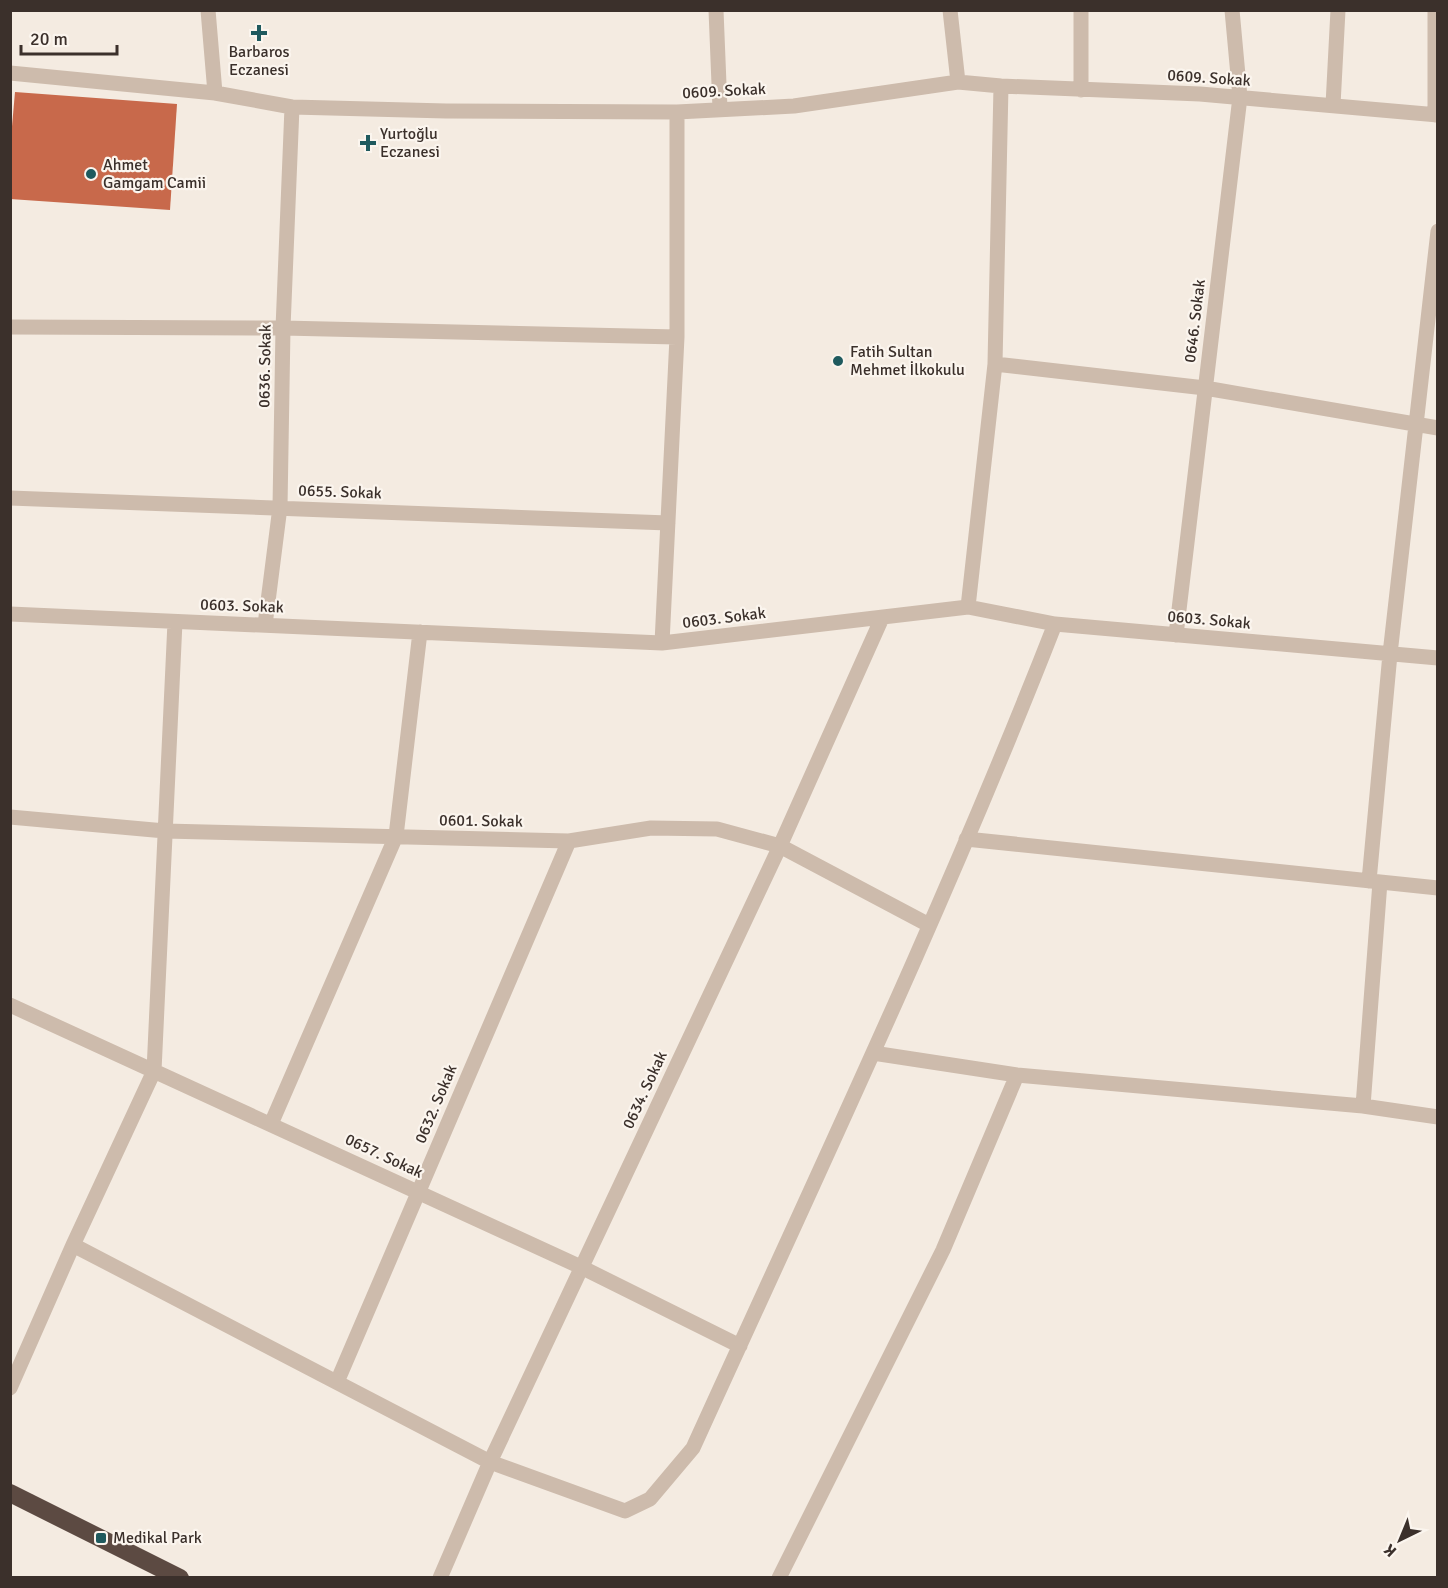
<svg xmlns="http://www.w3.org/2000/svg" width="1448" height="1588" viewBox="0 0 1448 1588" font-family="Signika,sans-serif">
  <style>
    .building { fill: #c8694b }
    .lines { fill: none; stroke-linecap: round; stroke-linejoin: round }
    .minor { stroke: #cdbbac; stroke-width: 15 }
    .highway { stroke: #5c4a42; stroke-width: 18 }
    .poi-dot { fill: #1f5a5e; stroke: #fbf5ee; stroke-width: 2 }
    .labels { text-anchor: middle; dominant-baseline: central; stroke-width: 4.5; stroke-linejoin: round; paint-order: stroke }
    .poi-label { font-size: 16px; fill: #3b302b; stroke: #fbf5ee; text-anchor: start }
    .street-label { font-size: 16px; fill: #3b302b; stroke: #fbf5ee }
  </style>
  <rect width="100%" height="100%" fill="#f4ebe1"/>
  <!-- building -->
  <path class="building" d="M15,92L177,104L170,210L10,199V149Z"/>
  <g class="lines">
    <!-- minor -->
    <path class="minor" d="M208,10L215,93
      M716,10L720,109
      M950,10L958,82
      M1081,10V90
      M1435,10V115
      M10,73L215,93L292,107L446,111L677,112L794,106L958,82L1001,86L1200,94L1438,115
      M1333,105L1338,10
      M10,327L283,328L677,337
      M995,364L1205,388L1438,428
      M10,498L668,523
      M968,607L995,364L1001,86
      M10,614L662,643L968,607L1055,624L1438,658
      M265,625L280,507L283,328L292,107
      M1176,635L1240,97L1232,10
      M662,643L677,337V112
      M10,817L165,831L569,841L651,828L717,829L780,846L929,925
      M966,839L1438,888
      M1369,881L1390,654L1438,231
      M10,1005L581,1267L740,1346
      M873,1053L1017,1075L1363,1106L1438,1117
      M1363,1106L1380,882
      M271,1124L396,836L420,632
      M73,1245L490,1462L625,1511L650,1499L693,1448C817,1175 946,903 1055,624
      M337,1382L569,841
      M10,1388L73,1245L154,1071L175,622
      M440,1578L490,1462L780,846L882,618
      M779,1578L943,1250L1017,1075"/>
    <!-- highway -->
    <path class="highway" d="M10,1493L180,1578"/>
  </g>
  <!-- markers -->
  <g class="poi-dot">
    <path d="M256 24h6v6h6v6h-6v6h-6v-6h-6v-6h6z"/>
    <path d="M365 134h6v6h6v6h-6v6h-6v-6h-6v-6h6z"/>
    <circle cx="91" cy="174" r="6"/>
    <circle cx="838" cy="361" r="6"/>
    <rect x="95" y="1532" width="12" height="12" rx="3"/>
  </g>
  <g class="labels">
    <!-- poi labels -->
    <g class="poi-label">
      <text x="259" y="52" text-anchor="middle">Barbaros<tspan x="259" dy="18">Eczanesi</tspan></text>
      <text x="380" y="134">Yurtoğlu<tspan x="380" dy="18">Eczanesi</tspan></text>
      <text x="103" y="165">Ahmet<tspan x="103" dy="18">Gamgam Camii</tspan></text>
      <text x="850" y="352">Fatih Sultan<tspan x="850" dy="18">Mehmet İlkokulu</tspan></text>
      <text x="113" y="1538">Medikal Park</text>
    </g>
    <!-- street labels -->
    <g class="street-label">
      <text transform="translate(1209 78) rotate(4)">0609. Sokak</text>
      <text transform="translate(724 91) rotate(-3)">0609. Sokak</text>
      <text transform="translate(1195 321) rotate(-83)">0646. Sokak</text>
      <text transform="translate(265 366) rotate(-89)">0636. Sokak</text>
      <text transform="translate(340 492) rotate(2)">0655. Sokak</text>
      <text transform="translate(242 606) rotate(2)">0603. Sokak</text>
      <text transform="translate(724 618) rotate(-7)">0603. Sokak</text>
      <text transform="translate(1209 620) rotate(5)">0603. Sokak</text>
      <text transform="translate(481 821) rotate(1)">0601. Sokak</text>
      <text transform="translate(645 1090) rotate(-65)">0634. Sokak</text>
      <text transform="translate(436 1104) rotate(-67)">0632. Sokak</text>
      <text transform="translate(384 1156) rotate(25)">0657. Sokak</text>
    </g>
  </g>
  <!-- border -->
  <rect width="1448" height="1588" fill="none" stroke="#3b302b" stroke-width="24"/>
  <!-- north arrow -->
  <g transform="translate(1400 1540) rotate(223)" stroke="#fbf5ee" stroke-width="4.5" paint-order="stroke">
  <path d="M0-4.5L10 22L0 15L-10 22Z" fill="#3b302b"/>
  <text y="-9" font-size="16" font-weight="bold" text-anchor="middle" fill="#3b302b">K</text>
  </g>
  <!-- scale -->
  <path d="M21 45v9h96v-9" fill="none" stroke="#3b302b" stroke-width="3"/>
  <text x="30" y="45" font-size="18" fill="#3b302b" stroke="#fbf5ee" stroke-width="4.5" paint-order="stroke">20 m</text>
</svg>
